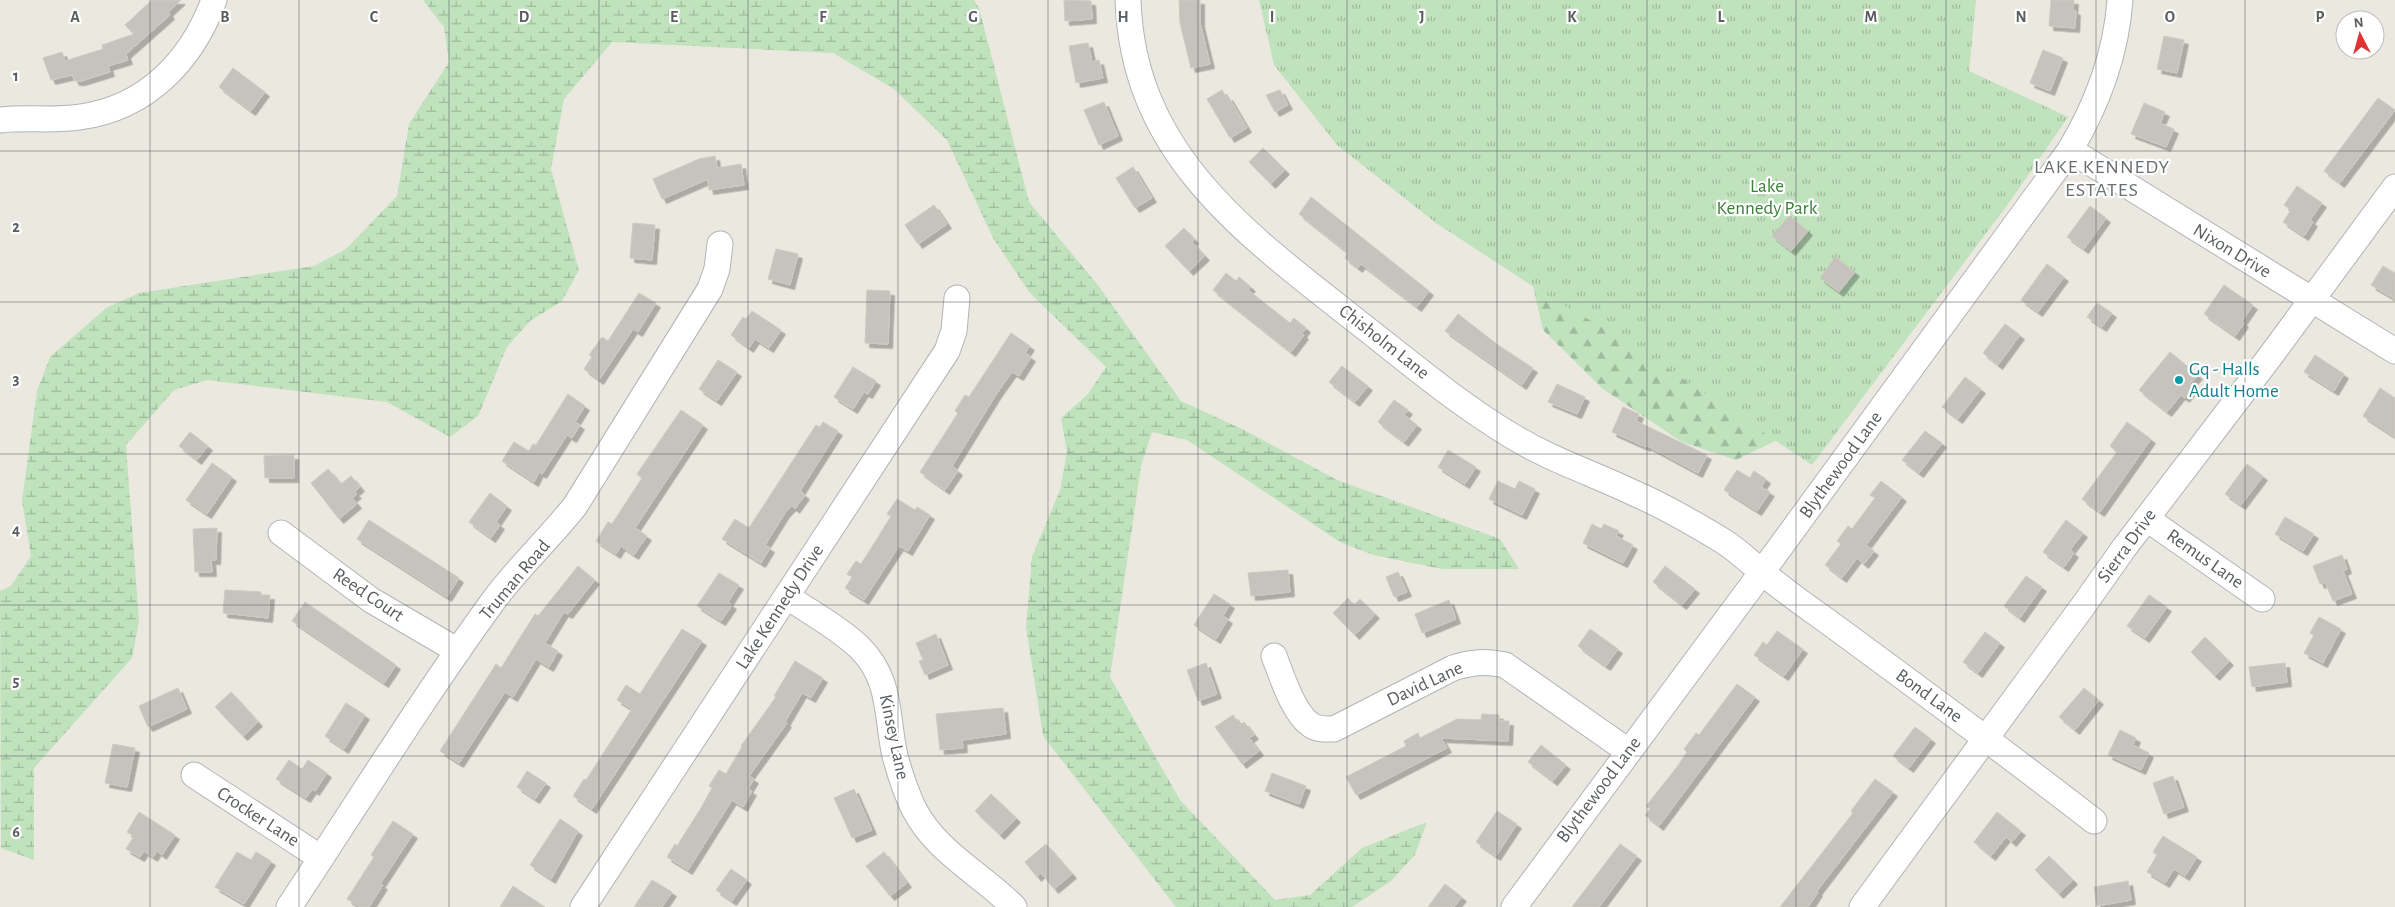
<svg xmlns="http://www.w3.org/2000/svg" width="2395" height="907" font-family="'Alegreya Sans',sans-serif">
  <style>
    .forest { fill: url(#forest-firs) }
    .wetland { fill: url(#wetland-marsh) }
    .park { fill: url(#park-tufts) }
    .building { fill: #c6c3be; stroke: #cfc9bf; filter: url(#shadow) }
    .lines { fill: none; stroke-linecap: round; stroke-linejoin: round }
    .minor-casing { stroke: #b1b4b7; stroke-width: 27 }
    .minor { stroke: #fff; stroke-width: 25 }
    .grid { fill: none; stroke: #595d60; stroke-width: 1; stroke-opacity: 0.55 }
    .culture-dot { fill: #0f9aa8; stroke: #fff; stroke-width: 2 }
    .labels { text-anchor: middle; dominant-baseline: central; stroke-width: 4.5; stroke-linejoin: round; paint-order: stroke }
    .park-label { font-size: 19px; fill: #3a8038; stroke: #fff }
    .street-label { font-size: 19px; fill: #595d60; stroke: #fff }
    .culture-label { font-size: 19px; fill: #0d838f; stroke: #fff; text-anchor: start }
    .neighbourhood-label { font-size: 20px; letter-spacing: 1px; fill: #6a6f72; stroke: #fff }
    .grid-label { font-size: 16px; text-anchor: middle; font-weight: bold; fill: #595d60; stroke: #fff; stroke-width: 4.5; stroke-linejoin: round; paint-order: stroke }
  </style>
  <defs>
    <pattern id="forest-firs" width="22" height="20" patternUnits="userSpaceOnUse" patternTransform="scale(1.25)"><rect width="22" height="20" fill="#c0e2bd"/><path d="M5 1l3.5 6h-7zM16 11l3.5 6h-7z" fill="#9fba9d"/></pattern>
    <pattern id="wetland-marsh" width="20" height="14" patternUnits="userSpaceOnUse" patternTransform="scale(1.25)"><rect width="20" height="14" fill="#c0e2bd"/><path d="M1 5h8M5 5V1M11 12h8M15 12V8" fill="none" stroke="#9fba9d"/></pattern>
    <pattern id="park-tufts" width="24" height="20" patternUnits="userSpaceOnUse" patternTransform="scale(1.25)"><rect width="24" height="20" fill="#c0e2bd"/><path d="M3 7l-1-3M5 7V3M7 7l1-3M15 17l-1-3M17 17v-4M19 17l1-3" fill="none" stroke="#9fba9d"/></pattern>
    <filter id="shadow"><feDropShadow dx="4.5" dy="4.5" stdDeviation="0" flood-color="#0004"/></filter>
  </defs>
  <rect width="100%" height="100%" fill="#ebe8e0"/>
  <polygon class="forest" points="1531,277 1777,440 1736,460 1682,442 1603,389 1543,330"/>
  <polygon class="wetland" points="423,0 974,0 979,8 1029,202 1097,284 1181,401 1244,430 1337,480 1500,539 1519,569 1442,569 1373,555 1340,542 1187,440 1152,432 1141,466 1110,677 1180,800 1275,900 1310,895 1362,848 1427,822 1415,855 1391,881 1352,907 1176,907 1043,736 1026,627 1032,557 1060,490 1067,452 1061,418 1087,395 1106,367 1029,292 993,238 947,140 894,89 833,53 612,42 564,99 551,169 579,270 562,301 530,321 507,347 478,416 450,437 387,402 207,380 174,390 126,445 139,621 132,658 34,768 34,860 1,848 0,591 11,586 31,556 22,501 37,391 50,357 106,308 139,293 314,266 346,249 397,196 409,124 449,62 444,27"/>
  <polygon class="park" points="1259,0 1976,0 1969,71 2068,117 2011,200 1812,465 1637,348 1537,289 1436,223 1337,145 1274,65"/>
  <g class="building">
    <polygon points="152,0 181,0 168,12 170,15 126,54 128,60 108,66 110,72 81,81 75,81 72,75 51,80 43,58 62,52 65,61 103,49 102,45 134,34 125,25"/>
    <polygon points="1064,0 1091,1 1092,19 1065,21"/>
    <polygon points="1179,0 1200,0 1200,23 1210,64 1191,68 1180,23"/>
    <polygon points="2051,0 2074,0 2073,10 2076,11 2075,28 2049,26"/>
    <polygon points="2164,36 2184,40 2177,73 2157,69"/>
    <polygon points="1088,43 1092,62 1099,60 1103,78 1076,83 1069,46"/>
    <polygon points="2043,50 2063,58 2050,91 2030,83"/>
    <polygon points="233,68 265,92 251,111 219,87"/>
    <polygon points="1222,90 1226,97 1228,96 1247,128 1230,138 1207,99"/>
    <polygon points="1280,90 1288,105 1275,112 1266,95"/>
    <polygon points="2378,98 2395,110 2340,183 2324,171"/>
    <polygon points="1104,102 1118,136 1099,145 1084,110"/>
    <polygon points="2144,103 2165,112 2160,123 2174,129 2166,147 2131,134"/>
    <polygon points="1263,148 1285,170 1271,184 1249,162"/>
    <polygon points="715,156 717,168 741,164 744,185 709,190 708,179 662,199 653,179 699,159"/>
    <polygon points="1133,167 1152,198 1135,208 1116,178"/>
    <polygon points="2297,186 2322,203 2310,220 2313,222 2304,236 2283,222 2291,210 2284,205"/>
    <polygon points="1311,197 1429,291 1417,307 1361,264 1358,268 1345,258 1347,252 1299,214"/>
    <polygon points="934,205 947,224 918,244 905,225"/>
    <polygon points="2090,206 2106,218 2084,249 2067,237"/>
    <polygon points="1789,216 1808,231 1791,251 1772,236"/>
    <polygon points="633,223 655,225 652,260 630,258"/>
    <polygon points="1184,228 1194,239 1192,242 1205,256 1189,271 1165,246"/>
    <polygon points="776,249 798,254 790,285 768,279"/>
    <polygon points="1835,257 1855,272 1839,292 1820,278"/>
    <polygon points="2047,264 2064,277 2038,312 2021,300"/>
    <polygon points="2383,266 2395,273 2395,299 2371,285"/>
    <polygon points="1226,273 1236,281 1239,277 1251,287 1248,290 1290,323 1294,318 1306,328 1302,333 1304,335 1291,352 1213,290"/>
    <polygon points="2224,285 2253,305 2242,321 2244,323 2235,336 2204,314"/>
    <polygon points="867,290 890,291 888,344 865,343"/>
    <polygon points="639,293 656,303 638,332 633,329 599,380 584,369 592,357 589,355 602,337 608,341"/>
    <polygon points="2097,303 2112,313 2102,327 2087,317"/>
    <polygon points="752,311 781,330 769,348 755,339 749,348 731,335 743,317 746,319"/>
    <polygon points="1458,314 1498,345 1533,368 1522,385 1445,331"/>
    <polygon points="2005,324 2020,335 1998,365 1983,353"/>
    <polygon points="1011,333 1030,346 1025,353 1031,357 1019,376 1012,372 997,393 952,466 958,471 945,490 920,472 958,413 955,411 965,395 969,397"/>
    <polygon points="2170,352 2198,375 2190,384 2194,387 2185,398 2181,395 2167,412 2139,390"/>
    <polygon points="2315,355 2344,374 2334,391 2304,372"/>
    <polygon points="718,360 737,372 717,401 699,389"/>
    <polygon points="1342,366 1368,386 1355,402 1329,382"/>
    <polygon points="853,367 876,381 868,394 864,392 853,409 834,397"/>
    <polygon points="1965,377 1981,389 1958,419 1942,407"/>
    <polygon points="1557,384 1585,397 1577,414 1548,402"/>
    <polygon points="2380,388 2395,398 2395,437 2363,416"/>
    <polygon points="568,394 585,406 575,422 580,425 572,438 567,435 542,474 539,472 534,482 502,461 514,442 529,451 533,444 536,445"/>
    <polygon points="1394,400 1408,410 1404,415 1417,425 1404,442 1378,422"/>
    <polygon points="1623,407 1639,414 1636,421 1707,455 1698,473 1646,445 1646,447 1612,432"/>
    <polygon points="681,410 703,425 635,528 647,536 634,555 621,546 616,554 596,541 608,522 612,524 642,478 637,474"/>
    <polygon points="823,422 838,431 800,491 805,495 795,509 792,506 785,513 765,545 770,548 761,563 722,539 735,519 749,528 816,425 820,427"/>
    <polygon points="2127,422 2151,439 2100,512 2082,499 2117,452 2110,446"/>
    <polygon points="1925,431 1942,443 1919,473 1902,460"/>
    <polygon points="190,432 208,446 197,460 179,446"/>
    <polygon points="1448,450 1476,467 1465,484 1438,467"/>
    <polygon points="294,455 294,478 265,478 264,456"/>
    <polygon points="212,463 232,477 207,514 186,500"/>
    <polygon points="2247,464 2263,476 2241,505 2225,494"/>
    <polygon points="328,469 341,484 351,476 360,487 354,492 357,494 352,498 357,504 339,519 311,483"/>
    <polygon points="1737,470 1750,478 1754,471 1766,479 1761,487 1770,492 1757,511 1724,490"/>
    <polygon points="1498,481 1515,489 1519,481 1535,489 1522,515 1489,499"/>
    <polygon points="1881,481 1902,497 1866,545 1874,551 1864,564 1857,558 1842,578 1825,565 1841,544 1837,541 1848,526 1852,529 1875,498 1870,495"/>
    <polygon points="490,493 507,506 496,522 500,525 491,538 469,522"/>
    <polygon points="897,499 915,510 917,507 930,515 908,551 899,546 864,600 845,588 852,577 847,574 856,561 861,564 880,534 891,516 887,514"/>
    <polygon points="2285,517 2314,534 2303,551 2275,534"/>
    <polygon points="369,520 459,578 447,597 357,539"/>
    <polygon points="2066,520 2083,533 2070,550 2074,553 2064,567 2043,552"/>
    <polygon points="1592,524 1601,529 1604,524 1619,531 1616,536 1633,545 1623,563 1583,543"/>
    <polygon points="217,528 216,560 211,560 212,572 195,572 193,529"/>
    <polygon points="2342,555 2347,569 2343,571 2352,594 2333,601 2325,582 2320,584 2313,566"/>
    <polygon points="578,566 595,580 568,614 564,612 545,643 558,651 549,667 536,659 513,697 505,692 459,763 440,751 496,664 501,668 535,614 538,616"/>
    <polygon points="1665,566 1695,589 1682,605 1653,582"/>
    <polygon points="1288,570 1290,592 1251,596 1248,573"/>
    <polygon points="1398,572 1407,592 1394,597 1386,577"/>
    <polygon points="719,573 739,585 728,602 732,605 721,621 697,606"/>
    <polygon points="2026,576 2042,587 2020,618 2004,606"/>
    <polygon points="225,590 261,592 261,595 270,595 268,618 223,613"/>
    <polygon points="1214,594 1230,604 1223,616 1228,619 1216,639 1194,625"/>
    <polygon points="2149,595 2167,607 2145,638 2127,626"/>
    <polygon points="1348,598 1354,605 1360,599 1375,614 1355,635 1333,613"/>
    <polygon points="1449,600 1456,619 1422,633 1415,614"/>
    <polygon points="305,602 396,665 384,683 292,621"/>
    <polygon points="2319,617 2341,629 2323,663 2304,653 2314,635 2310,633"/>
    <polygon points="682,629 702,641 592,809 573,796 584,779 586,780 632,709 617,700 626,685 640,694"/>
    <polygon points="1590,629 1618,649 1606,666 1578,646"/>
    <polygon points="1777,631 1803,649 1784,676 1754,655 1763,642 1767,645"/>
    <polygon points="1985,632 2000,643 1978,673 1963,662"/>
    <polygon points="936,634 948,665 925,675 919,661 923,660 916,643"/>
    <polygon points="2205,637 2229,661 2215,676 2191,652"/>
    <polygon points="795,661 823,678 811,698 802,693 785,722 787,723 749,776 754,779 748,789 752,791 743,807 732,800 688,870 667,857 675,844 677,846 701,808 712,788 709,786 719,770 726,774 742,747 741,746 776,697 774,696"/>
    <polygon points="1206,663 1217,694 1198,701 1187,670"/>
    <polygon points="2285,663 2287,682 2252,687 2249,667"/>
    <polygon points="1737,684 1755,697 1659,826 1645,815 1650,809 1646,806 1677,767 1687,752 1684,749 1696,733 1699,735"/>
    <polygon points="178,688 187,709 148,727 139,706"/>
    <polygon points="2084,688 2099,700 2075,730 2059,717"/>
    <polygon points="231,692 258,722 243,736 215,707"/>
    <polygon points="346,703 365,715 344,749 325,736"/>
    <polygon points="1003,708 1006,734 962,740 963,748 940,750 936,714"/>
    <polygon points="1482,714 1499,715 1499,721 1509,721 1508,741 1441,738 1447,748 1356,795 1346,777 1406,746 1404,741 1418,733 1420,738 1457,719 1481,720"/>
    <polygon points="1233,715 1240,725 1244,722 1254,735 1249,738 1259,751 1242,764 1215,727"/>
    <polygon points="1915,727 1931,739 1909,768 1893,756"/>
    <polygon points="2120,730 2136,738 2133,745 2149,753 2141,770 2108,755"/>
    <polygon points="113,744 135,748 127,787 105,783"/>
    <polygon points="1541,745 1566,765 1553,781 1528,762"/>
    <polygon points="289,760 302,769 308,760 327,773 315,791 312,789 306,798 276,779"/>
    <polygon points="527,771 546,783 535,799 517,787"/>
    <polygon points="1272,773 1306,786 1299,804 1265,791"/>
    <polygon points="2173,776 2184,807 2164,814 2153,783"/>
    <polygon points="1875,779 1893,792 1817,891 1818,892 1808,907 1780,907 1853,813 1851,811"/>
    <polygon points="854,789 872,830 852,838 834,798"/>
    <polygon points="991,794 1016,818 1000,835 975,811"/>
    <polygon points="1497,811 1517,824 1496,856 1476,842"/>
    <polygon points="139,812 175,835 162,855 157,851 153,857 144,851 140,857 126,849 134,836 127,832"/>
    <polygon points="1997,812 2021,831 2012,842 2006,837 1991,856 1974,842"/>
    <polygon points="560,819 578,831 551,879 530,865"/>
    <polygon points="393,821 413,834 380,884 383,885 369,907 360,907 347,899 374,857 371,855"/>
    <polygon points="2163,836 2197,857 2185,876 2174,869 2165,883 2147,872 2157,855 2153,852"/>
    <polygon points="1046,844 1072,874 1054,889 1041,873 1037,877 1025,862"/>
    <polygon points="1620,844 1637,856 1599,907 1572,907"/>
    <polygon points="237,852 251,860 256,852 271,861 244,904 215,887"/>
    <polygon points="884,852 907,883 890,896 866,866"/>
    <polygon points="2049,856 2073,880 2059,894 2035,870"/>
    <polygon points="731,869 747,880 732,901 716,890"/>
    <polygon points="652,880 672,892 662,907 634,907"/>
    <polygon points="2128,881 2131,900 2097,906 2094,887"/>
    <polygon points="1445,884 1462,897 1454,907 1428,907"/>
    <polygon points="513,886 522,892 545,907 500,907"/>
  </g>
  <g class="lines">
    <g class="minor-casing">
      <g id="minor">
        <path d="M 1128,0 C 1133,156 1248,235 1359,323 C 1409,362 1457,403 1512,436 C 1551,460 1595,474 1636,494 C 1666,507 1695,524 1723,541 C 1739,551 1754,566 1769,578 C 1788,593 1807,607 1827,621 C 1917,687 2006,753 2094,821"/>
        <path d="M 0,120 C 27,117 54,121 80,117 C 147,108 192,60 214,0"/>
        <polyline points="2070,150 2395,351"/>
        <polyline points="2147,519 2262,599"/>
        <polyline points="281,533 371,600 458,651"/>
        <path d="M 788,597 C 811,613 838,627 859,647 C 892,679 886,716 895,756 C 900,774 906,793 914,809 C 936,852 981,874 1014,907"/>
        <path d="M 1274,656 C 1282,676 1293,713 1311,725 C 1318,730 1326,729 1334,729 L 1453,668 C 1472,662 1486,661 1505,665 L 1628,751"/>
        <polyline points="194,775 321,858"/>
        <path d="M 289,907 C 356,806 420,702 491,604 C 516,569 548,540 575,506 L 710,289 L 717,269 L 720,244"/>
        <polyline points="583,907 947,351 954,331 957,298"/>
        <path d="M 1514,907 L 1762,572 L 2070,150 C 2098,103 2116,55 2120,0"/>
        <polyline points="1862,907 2083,606 2124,548 2269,358 2395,187"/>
      </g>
    </g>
    <use href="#minor" class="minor"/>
  </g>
  <path class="grid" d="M 150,0 L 150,907M 299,0 L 299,907M 449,0 L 449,907M 599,0 L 599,907M 748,0 L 748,907M 898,0 L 898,907M 1048,0 L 1048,907M 1198,0 L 1198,907M 1347,0 L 1347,907M 1497,0 L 1497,907M 1647,0 L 1647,907M 1796,0 L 1796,907M 1946,0 L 1946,907M 2096,0 L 2096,907M 2245,0 L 2245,907M 0,151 L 2395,151M 0,302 L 2395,302M 0,454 L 2395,454M 0,605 L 2395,605M 0,756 L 2395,756"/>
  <circle class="culture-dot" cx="2179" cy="380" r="5"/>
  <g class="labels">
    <g class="park-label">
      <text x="1767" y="186">Lake<tspan x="1767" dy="22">Kennedy Park</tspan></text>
    </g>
    <g class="street-label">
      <text transform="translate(2232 251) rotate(31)">Nixon Drive</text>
      <text transform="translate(1384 342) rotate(38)">Chisholm Lane</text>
      <text transform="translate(1841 465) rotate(-54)">Blythewood Lane</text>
      <text transform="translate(2127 546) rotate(-54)">Sierra Drive</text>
      <text transform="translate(2205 559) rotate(35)">Remus Lane</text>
      <text transform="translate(515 580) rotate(-50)">Truman Road</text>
      <text transform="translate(368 595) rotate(34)">Reed Court</text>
      <text transform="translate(780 607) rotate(-57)">Lake Kennedy Drive</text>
      <text transform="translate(1425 684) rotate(-25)">David Lane</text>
      <text transform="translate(1929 696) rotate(36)">Bond Lane</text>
      <text transform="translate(894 737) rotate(78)">Kinsey Lane</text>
      <text transform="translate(1599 790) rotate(-53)">Blythewood Lane</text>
      <text transform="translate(258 817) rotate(33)">Crocker Lane</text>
    </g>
    <g class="culture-label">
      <text x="2189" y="369">Gq - Halls<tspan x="2189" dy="22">Adult Home</tspan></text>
    </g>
    <g class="neighbourhood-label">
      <text x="2102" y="167">LAKE KENNEDY<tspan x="2102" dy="23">ESTATES</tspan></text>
    </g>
  </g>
  <g class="grid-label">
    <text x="75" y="22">A</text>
    <text x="225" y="22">B</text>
    <text x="374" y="22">C</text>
    <text x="524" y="22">D</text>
    <text x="674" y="22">E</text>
    <text x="823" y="22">F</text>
    <text x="973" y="22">G</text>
    <text x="1123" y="22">H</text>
    <text x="1272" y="22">I</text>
    <text x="1422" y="22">J</text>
    <text x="1572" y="22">K</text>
    <text x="1721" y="22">L</text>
    <text x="1871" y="22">M</text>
    <text x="2021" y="22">N</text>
    <text x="2170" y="22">O</text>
    <text x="2320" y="22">P</text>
    <text x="16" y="81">1</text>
    <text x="16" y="232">2</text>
    <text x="16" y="384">3</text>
    <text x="16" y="535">4</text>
    <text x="16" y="686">5</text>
    <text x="16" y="837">6</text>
  </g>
  <g transform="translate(2360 35) rotate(354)"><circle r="24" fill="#ffffff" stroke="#bdbebf"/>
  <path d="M0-4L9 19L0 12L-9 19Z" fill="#df3433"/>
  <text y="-8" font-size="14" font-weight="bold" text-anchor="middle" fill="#595d60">N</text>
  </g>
</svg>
